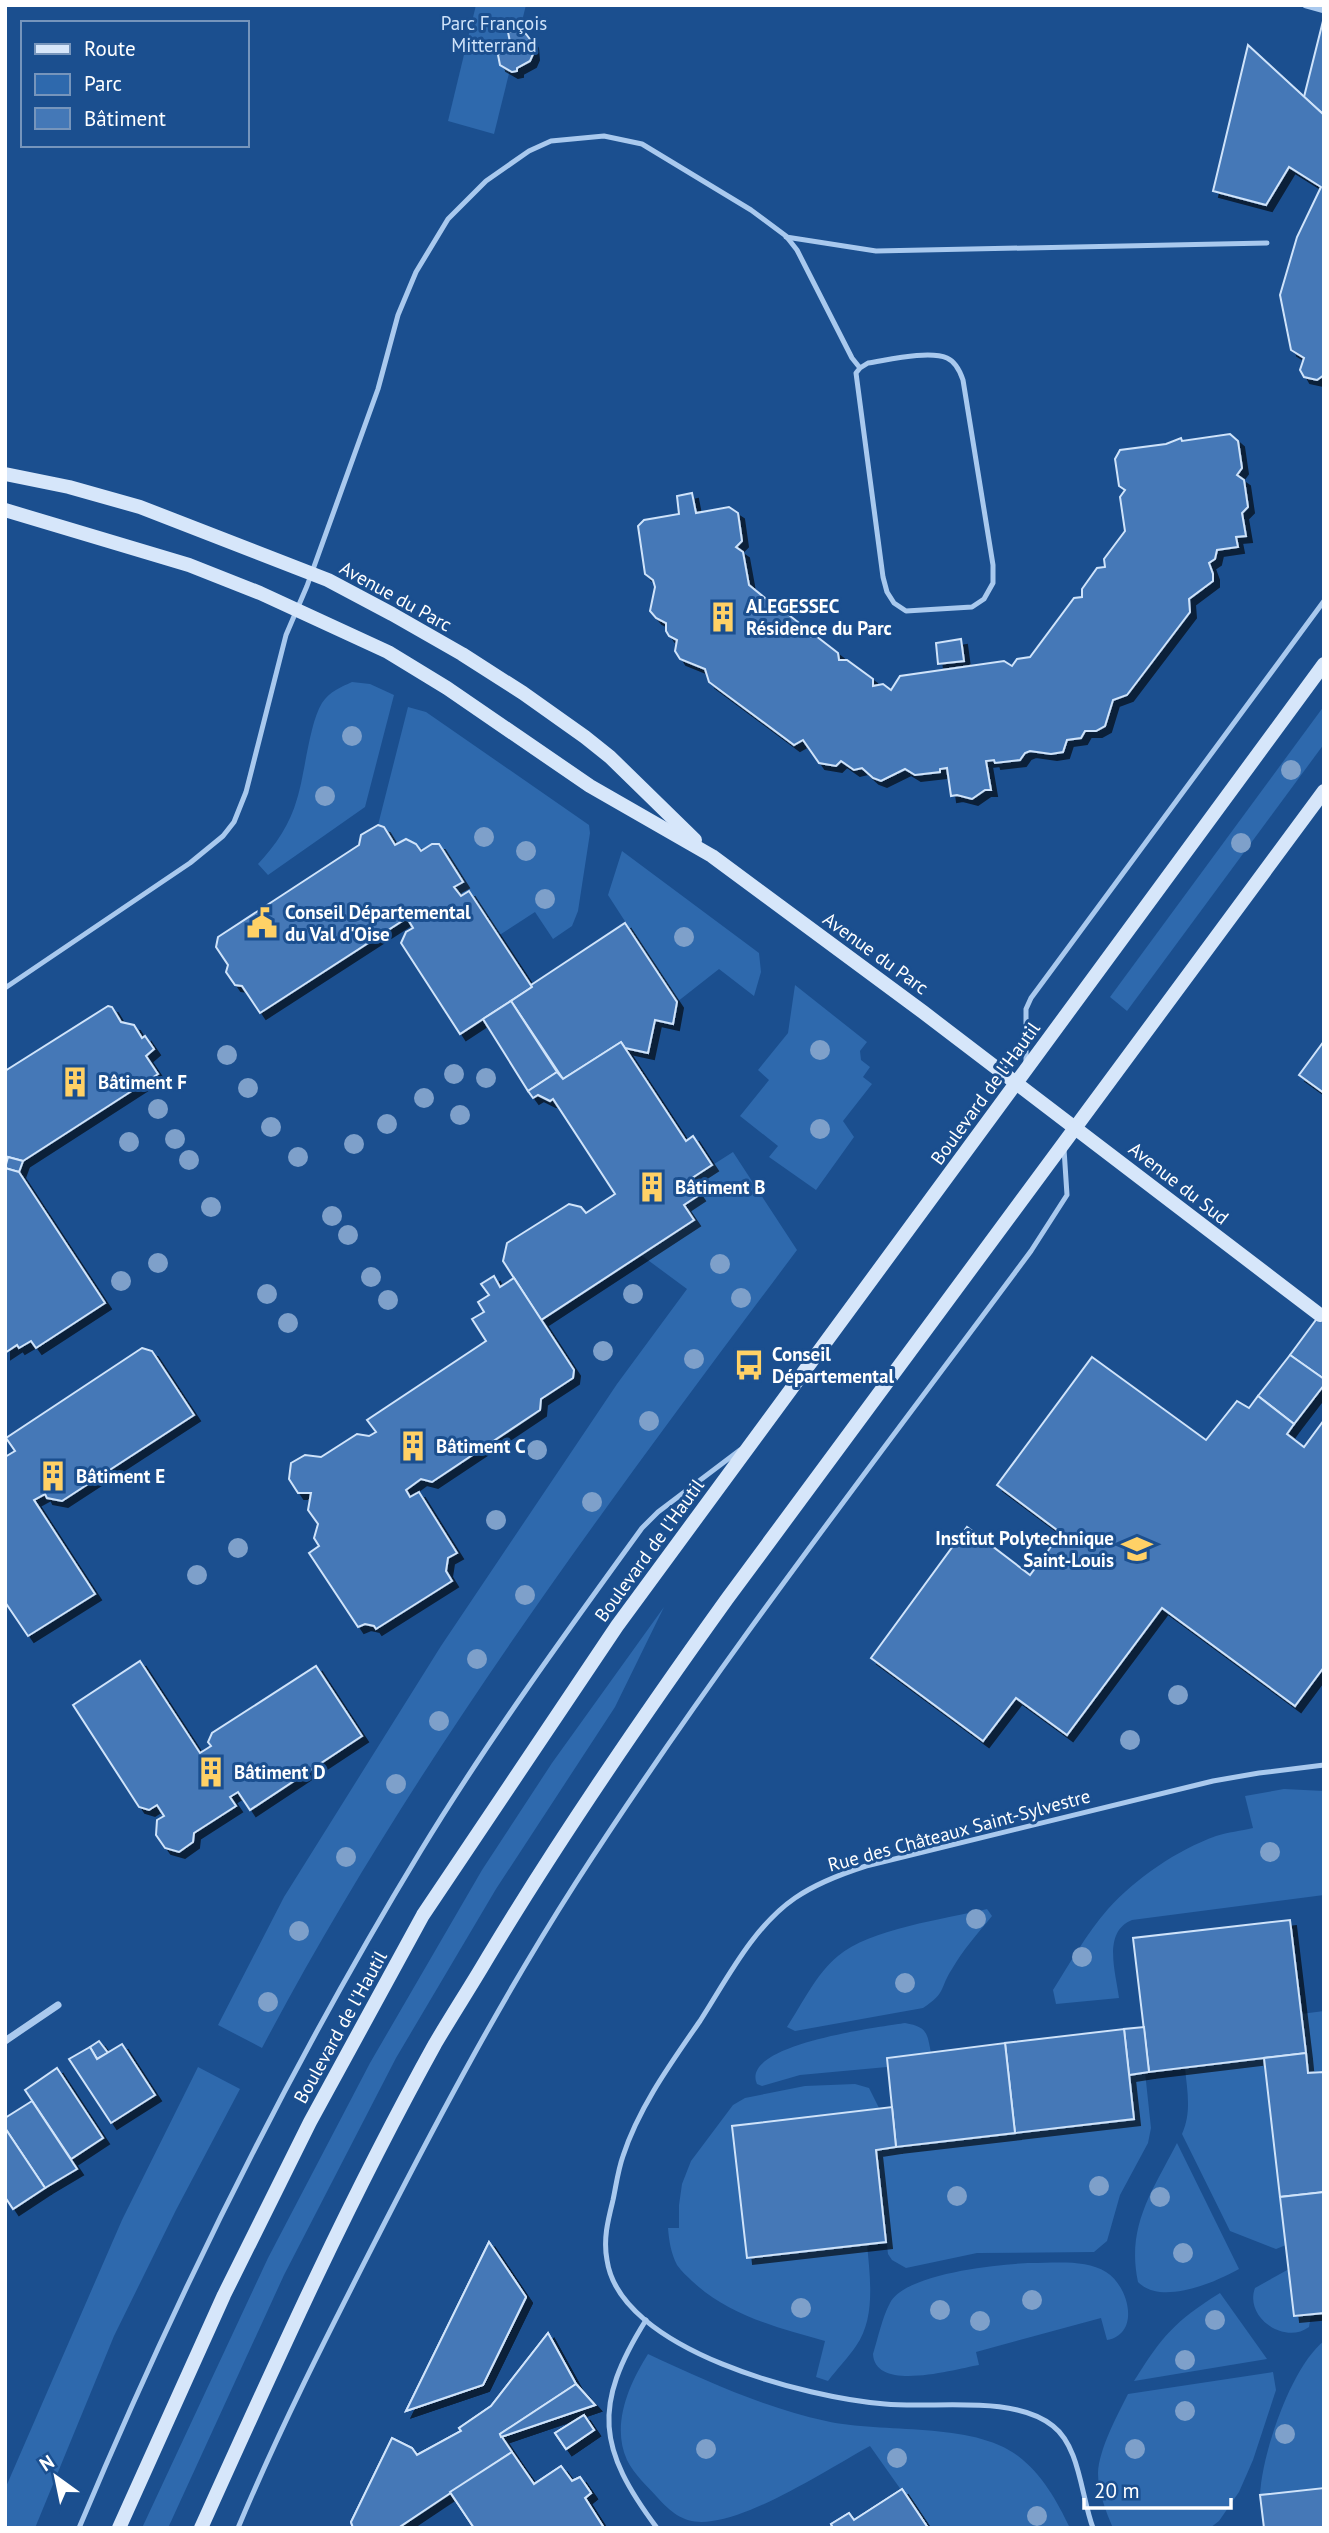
<svg xmlns="http://www.w3.org/2000/svg" width="1329" height="2533" font-family="'PT Sans',sans-serif">
  <style>
    .green { fill: #2e69ad }
    .building { fill: #4478b7; stroke: #cfe3fa; stroke-width: 2; filter: url(#shadow) }
    .lines { fill: none; stroke-linecap: round; stroke-linejoin: round }
    .lane { stroke: #a9c9ee; stroke-width: 5 }
    .street { stroke: #a9c9ee; stroke-width: 7 }
    .secondary { stroke: #d6e6fa; stroke-width: 14 }
    .tree { fill: #7ea0ca }
    .labels { text-anchor: middle; dominant-baseline: central; stroke-width: 6; stroke-linejoin: round; paint-order: stroke }
    .park-label { font-size: 19px; fill: #cfe3fa; stroke: #1b4f8f }
    .street-label { font-size: 19px; fill: #fff; stroke: #1b4f8f }
    .poi-label { font-size: 19px; font-weight: bold; fill: #fff; stroke: #1b4f8f; text-anchor: start }
  </style>
  <defs>
    <filter id="shadow"><feDropShadow dx="6" dy="6" stdDeviation="0" flood-color="#0009"/></filter>
  </defs>
  <rect width="100%" height="100%" fill="#1b4f8f"/>
  <g class="green">
    <polygon points="476,5 526,5 494,134 448,121"/>
    <path d="M 352,682 L 370,684 L 394,695 L 365,807 L 268,875 L 258,864 C 276,845 290,824 297,799 C 305,774 309,724 322,703 C 329,692 341,687 352,682 Z"/>
    <polygon points="1324,706 1324,744 1127,1011 1110,997"/>
    <polygon points="408,707 426,712 589,825 590,833 578,911 572,926 553,939 535,912 498,936 469,891 461,896 454,887 463,881 439,844 432,844 421,851 416,844 406,839 395,845 384,827 378,825"/>
    <polygon points="622,851 759,953 761,972 754,996 719,969 677,1002 608,895"/>
    <polygon points="795,985 867,1042 860,1051 861,1060 870,1067 863,1077 872,1084 843,1121 854,1137 816,1190 769,1157 778,1146 740,1116 769,1080 758,1070 788,1033"/>
    <path d="M 733,1152 L 797,1250 C 604,1508 413,1762 262,2048 L 218,2025 L 284,1897 L 441,1646 L 617,1384 L 687,1289 L 641,1255 L 693,1220 L 684,1205 L 699,1195 L 689,1180 Z"/>
    <polygon points="664,1607 615,1707 496,1889 396,2058 284,2275 168,2528 142,2528 268,2258 370,2063 482,1870 552,1763"/>
    <path d="M 1284,1789 L 1324,1791 L 1324,1895 L 1132,1920 C 1102,1932 1116,1973 1119,1998 L 1056,2004 L 1053,1990 C 1070,1963 1087,1933 1108,1909 C 1136,1878 1177,1850 1216,1836 C 1228,1832 1241,1831 1253,1828 L 1245,1796 Z"/>
    <path d="M 987,1909 L 992,1916 C 978,1933 963,1950 952,1969 C 939,1989 947,1992 923,2008 L 795,2031 L 787,2027 C 802,2004 816,1974 838,1956 C 869,1929 945,1919 987,1909 Z"/>
    <polygon points="1324,2011 1324,2072 1308,2073 1301,2014"/>
    <path d="M 905,2023 C 927,2027 927,2032 931,2053 L 887,2058 L 887,2067 L 800,2075 L 762,2086 L 757,2084 C 739,2044 881,2027 905,2023 Z"/>
    <path d="M 1264,2058 L 1286,2245 L 1276,2249 L 1230,2231 L 1182,2134 C 1192,2112 1187,2090 1185,2068 Z"/>
    <polygon points="198,2067 240,2089 176,2210 114,2336 35,2528 5,2528 5,2489 122,2220"/>
    <polygon points="1145,2072 1151,2128 1148,2143 1120,2195 1107,2241 1094,2252 977,2253 906,2268 892,2260 888,2254 876,2150 1134,2119 1129,2075"/>
    <path d="M 855,2084 L 869,2088 L 879,2108 L 732,2127 L 747,2258 L 867,2244 C 870,2277 876,2318 856,2346 C 848,2358 837,2369 828,2381 L 816,2377 L 825,2341 C 778,2328 728,2315 692,2281 C 687,2276 681,2271 677,2265 C 671,2253 669,2241 668,2228 L 679,2228 L 679,2205 L 682,2184 L 691,2161 L 733,2105 L 745,2098 L 805,2086 Z"/>
    <path d="M 1177,2143 L 1239,2269 C 1216,2282 1161,2306 1138,2282 C 1126,2226 1153,2190 1177,2143 Z"/>
    <path d="M 1031,2263 C 1054,2263 1086,2259 1106,2272 C 1129,2286 1141,2334 1107,2340 L 1101,2318 L 976,2352 L 979,2365 C 955,2369 875,2393 873,2354 C 878,2338 882,2318 890,2303 C 905,2273 1001,2264 1031,2263 Z"/>
    <path d="M 1289,2269 L 1294,2316 L 1311,2314 L 1309,2327 C 1285,2345 1244,2318 1255,2288 Z"/>
    <path d="M 1220,2293 L 1267,2359 L 1134,2381 C 1162,2336 1175,2321 1220,2293 Z"/>
    <path d="M 1324,2341 L 1324,2488 L 1260,2495 C 1262,2453 1291,2367 1324,2341 Z"/>
    <path d="M 648,2354 C 706,2381 763,2407 826,2421 C 883,2434 972,2421 1018,2456 C 1042,2474 1057,2501 1070,2528 L 928,2528 L 870,2446 C 828,2469 758,2515 712,2521 C 687,2525 673,2515 657,2497 C 647,2486 634,2474 627,2460 C 611,2425 629,2384 648,2354 Z"/>
    <path d="M 1273,2372 L 1276,2390 L 1253,2460 L 1239,2492 L 1219,2521 L 1210,2528 L 1113,2528 C 1106,2512 1098,2491 1098,2473 C 1099,2449 1117,2416 1128,2394 Z"/>
  </g>
  <g class="building">
    <polygon points="1324,17 1324,115 1304,97"/>
    <polygon points="518,30 526,34 532,42 533,54 530,61 517,68 517,71 512,72 500,65 498,55 502,47 510,42 508,32"/>
    <polygon points="1248,45 1324,115 1324,375 1317,380 1304,377 1300,370 1304,358 1291,350 1280,295 1297,237 1321,187 1289,167 1266,205 1213,191"/>
    <polygon points="1230,434 1238,441 1242,468 1237,475 1244,480 1248,507 1242,513 1246,536 1236,537 1238,547 1217,550 1215,559 1209,563 1213,574 1213,581 1189,599 1190,612 1127,695 1113,700 1105,726 1096,731 1085,731 1081,738 1067,740 1063,752 1051,754 1030,751 1025,753 1020,760 995,763 994,760 986,761 991,790 985,790 972,799 957,795 951,796 947,768 940,769 940,772 915,775 905,769 881,781 873,778 862,768 854,770 841,761 836,766 819,763 803,740 794,745 709,682 705,669 680,659 675,651 677,640 669,636 666,631 666,623 656,618 650,611 655,587 653,580 645,574 638,526 644,520 679,514 677,496 692,493 696,513 729,507 738,513 742,541 736,547 743,552 749,585 775,606 777,614 785,612 807,629 808,637 816,636 838,653 839,660 847,660 873,679 873,686 883,684 891,690 900,676 1004,661 1012,666 1017,659 1030,657 1074,598 1082,597 1082,589 1097,568 1105,567 1104,559 1125,531 1120,497 1125,490 1119,486 1115,459 1120,450 1166,444 1181,438 1182,441"/>
    <polygon points="961,639 964,661 938,664 936,643"/>
    <polygon points="378,825 384,827 395,845 406,839 416,844 421,851 432,844 439,844 463,882 454,887 461,896 469,891 532,987 460,1034 401,943 406,932 413,928 407,918 260,1013 242,986 235,985 226,972 228,965 216,947 218,937 359,845 361,835"/>
    <polygon points="625,923 677,1002 673,1024 655,1020 648,1053 625,1048 621,1042 563,1079 511,1001 532,987 531,985"/>
    <polygon points="511,1001 557,1072 528,1091 483,1019"/>
    <polygon points="108,1006 112,1007 121,1022 134,1025 142,1038 145,1036 154,1049 146,1056 158,1074 23,1161 8,1157 5,1168 5,1071"/>
    <polygon points="1324,1041 1324,1093 1299,1075"/>
    <polygon points="621,1042 686,1141 693,1136 712,1165 689,1180 699,1195 684,1205 694,1220 541,1320 503,1261 507,1243 569,1204 581,1207 586,1213 615,1194 553,1099 550,1101 538,1095 533,1098 528,1091 557,1072 563,1079"/>
    <polygon points="8,1157 23,1161 19,1172 5,1168"/>
    <polygon points="5,1168 19,1172 105,1303 36,1348 31,1341 19,1348 17,1345 5,1353"/>
    <polygon points="494,1276 500,1287 514,1278 574,1370 573,1378 541,1399 540,1410 432,1482 421,1479 406,1490 410,1497 419,1492 457,1553 448,1558 446,1571 452,1581 376,1629 374,1626 365,1624 358,1627 309,1553 319,1546 314,1538 318,1524 308,1510 311,1493 298,1493 289,1479 291,1463 305,1455 321,1457 357,1434 369,1436 376,1432 367,1420 486,1341 472,1319 484,1312 478,1302 489,1295 481,1284"/>
    <polygon points="1324,1309 1324,1379 1290,1355"/>
    <polygon points="142,1348 152,1351 194,1415 62,1501 47,1498 45,1494 34,1500 95,1594 28,1636 5,1602 5,1457 15,1451 6,1438"/>
    <polygon points="1290,1355 1324,1379 1324,1385 1294,1424 1258,1396"/>
    <polygon points="1092,1357 1206,1440 1237,1401 1249,1408 1258,1396 1294,1424 1287,1434 1304,1447 1324,1420 1324,1667 1295,1706 1162,1608 1067,1735 1016,1698 983,1741 871,1658 967,1527 1030,1575 1061,1533 997,1485"/>
    <polygon points="140,1661 200,1753 211,1746 208,1742 212,1733 316,1666 362,1736 250,1810 238,1792 230,1797 236,1806 194,1833 193,1842 179,1852 165,1848 156,1835 157,1820 164,1816 157,1805 149,1810 139,1807 73,1705"/>
    <polygon points="1290,1920 1306,2053 1149,2072 1133,1938"/>
    <polygon points="1144,2027 1149,2072 1129,2075 1124,2029"/>
    <polygon points="1124,2029 1134,2119 1015,2133 1005,2043"/>
    <polygon points="99,2041 108,2053 97,2059 90,2047"/>
    <polygon points="1005,2043 1015,2133 896,2147 887,2058"/>
    <polygon points="122,2044 155,2095 111,2123 69,2059 90,2047 97,2059"/>
    <polygon points="1306,2053 1308,2073 1324,2072 1324,2192 1280,2197 1264,2058"/>
    <polygon points="57,2068 103,2138 71,2159 25,2090"/>
    <polygon points="32,2101 77,2169 45,2188 5,2128 5,2118"/>
    <polygon points="892,2107 896,2147 876,2150 886,2242 747,2258 732,2126"/>
    <polygon points="5,2128 45,2188 13,2209 5,2197"/>
    <polygon points="1324,2192 1324,2313 1294,2316 1280,2197"/>
    <polygon points="489,2242 526,2297 483,2385 406,2411"/>
    <polygon points="489,2242 526,2297 483,2385 406,2411"/>
    <polygon points="548,2333 576,2384 595,2405 501,2437 534,2484 561,2466 572,2481 580,2477 591,2493 585,2498 604,2528 474,2528 450,2492 398,2528 353,2528 351,2522 392,2438 412,2448 417,2455 461,2431 459,2428 491,2406"/>
    <polygon points="548,2333 576,2384 500,2434 512,2452 398,2528 353,2528 351,2522 392,2438 412,2448 417,2455 461,2431 459,2428 491,2406"/>
    <polygon points="576,2384 595,2405 501,2437 500,2434"/>
    <polygon points="584,2415 594,2430 566,2449 555,2433"/>
    <polygon points="584,2415 594,2430 566,2449 555,2433"/>
    <polygon points="512,2452 534,2484 561,2466 572,2481 580,2477 591,2493 585,2498 604,2528 474,2528 450,2492"/>
    <polygon points="1324,2488 1324,2528 1264,2528 1260,2495"/>
    <polygon points="902,2489 928,2528 833,2528 831,2524 849,2513 854,2520"/>
    <polygon points="902,2489 928,2528 833,2528 831,2524 849,2513 854,2520"/>
  </g>
  <g class="lines">
    <g class="lane">
      <polyline points="786,237 876,251 1267,243"/>
      <path d="M 5,988 L 190,863 L 223,836 L 234,822 L 246,792 L 286,635 L 307,586 L 378,389 L 398,315 L 416,272 L 448,219 L 486,181 L 529,151 L 551,141 L 604,136 L 642,144 L 751,210 L 786,236 L 797,250 L 852,358 L 860,368 L 856,373 L 883,577 L 887,592 L 894,603 L 906,611 L 972,607 L 984,599 L 993,583 L 993,565 L 963,380 C 960,371 956,362 947,358 C 929,350 888,360 868,363 L 860,368"/>
      <polyline points="1026,1064 1026,1009 1031,998 1324,601"/>
      <path d="M 646,2320 C 592,2406 598,2449 657,2528"/>
      <path d="M 79,2528 C 177,2295 289,2068 420,1852 C 488,1740 565,1634 642,1528 L 658,1512 L 740,1450"/>
      <path d="M 238,2528 C 281,2425 332,2326 382,2228 C 442,2111 504,1995 575,1884 C 715,1666 876,1460 1031,1251 L 1067,1195 L 1064,1149"/>
      <path d="M 1093,2528 C 1081,2496 1080,2447 1053,2426 C 1013,2394 934,2409 885,2404 C 808,2398 620,2351 607,2260 C 603,2239 608,2220 613,2200 C 616,2186 618,2170 623,2156 C 639,2107 671,2063 700,2021 C 727,1979 753,1927 795,1898 C 817,1883 841,1874 866,1866 L 1213,1781 L 1259,1773 L 1324,1765"/>
    </g>
    <g class="street">
      <polyline points="1306,5 1324,10"/>
      <polyline points="5,2041 58,2005"/>
    </g>
    <g class="secondary">
      <polyline points="5,474 69,487 140,507 328,580 392,614 462,654 523,693 585,737 610,757 695,840"/>
      <polyline points="5,510 189,565 260,593 388,652 447,688 590,786 712,856 923,1012 1320,1315"/>
      <polyline points="119,2528 224,2295 310,2122 423,1915 617,1626 1324,664"/>
      <path d="M 201,2528 C 275,2364 348,2201 435,2044 C 452,2015 471,1986 488,1957 C 562,1834 643,1716 727,1599 L 1324,791"/>
    </g>
  </g>
  <g class="tree">
    <circle cx="352" cy="736" r="10"/>
    <circle cx="1291" cy="770" r="10"/>
    <circle cx="325" cy="796" r="10"/>
    <circle cx="484" cy="837" r="10"/>
    <circle cx="1241" cy="843" r="10"/>
    <circle cx="526" cy="851" r="10"/>
    <circle cx="545" cy="899" r="10"/>
    <circle cx="684" cy="937" r="10"/>
    <circle cx="820" cy="1050" r="10"/>
    <circle cx="227" cy="1055" r="10"/>
    <circle cx="454" cy="1074" r="10"/>
    <circle cx="486" cy="1078" r="10"/>
    <circle cx="248" cy="1088" r="10"/>
    <circle cx="424" cy="1098" r="10"/>
    <circle cx="158" cy="1109" r="10"/>
    <circle cx="460" cy="1115" r="10"/>
    <circle cx="387" cy="1124" r="10"/>
    <circle cx="271" cy="1127" r="10"/>
    <circle cx="820" cy="1129" r="10"/>
    <circle cx="175" cy="1139" r="10"/>
    <circle cx="129" cy="1142" r="10"/>
    <circle cx="354" cy="1144" r="10"/>
    <circle cx="298" cy="1157" r="10"/>
    <circle cx="189" cy="1160" r="10"/>
    <circle cx="211" cy="1207" r="10"/>
    <circle cx="332" cy="1216" r="10"/>
    <circle cx="348" cy="1235" r="10"/>
    <circle cx="158" cy="1263" r="10"/>
    <circle cx="720" cy="1264" r="10"/>
    <circle cx="371" cy="1277" r="10"/>
    <circle cx="121" cy="1281" r="10"/>
    <circle cx="267" cy="1294" r="10"/>
    <circle cx="633" cy="1294" r="10"/>
    <circle cx="741" cy="1298" r="10"/>
    <circle cx="388" cy="1300" r="10"/>
    <circle cx="288" cy="1323" r="10"/>
    <circle cx="603" cy="1351" r="10"/>
    <circle cx="694" cy="1359" r="10"/>
    <circle cx="649" cy="1421" r="10"/>
    <circle cx="537" cy="1450" r="10"/>
    <circle cx="592" cy="1502" r="10"/>
    <circle cx="496" cy="1520" r="10"/>
    <circle cx="238" cy="1548" r="10"/>
    <circle cx="197" cy="1575" r="10"/>
    <circle cx="525" cy="1595" r="10"/>
    <circle cx="477" cy="1659" r="10"/>
    <circle cx="1178" cy="1695" r="10"/>
    <circle cx="439" cy="1721" r="10"/>
    <circle cx="1130" cy="1740" r="10"/>
    <circle cx="396" cy="1784" r="10"/>
    <circle cx="1270" cy="1852" r="10"/>
    <circle cx="346" cy="1857" r="10"/>
    <circle cx="976" cy="1919" r="10"/>
    <circle cx="299" cy="1931" r="10"/>
    <circle cx="1082" cy="1957" r="10"/>
    <circle cx="905" cy="1983" r="10"/>
    <circle cx="268" cy="2002" r="10"/>
    <circle cx="1099" cy="2186" r="10"/>
    <circle cx="957" cy="2196" r="10"/>
    <circle cx="1160" cy="2197" r="10"/>
    <circle cx="1183" cy="2253" r="10"/>
    <circle cx="1032" cy="2300" r="10"/>
    <circle cx="801" cy="2308" r="10"/>
    <circle cx="940" cy="2310" r="10"/>
    <circle cx="1215" cy="2320" r="10"/>
    <circle cx="980" cy="2321" r="10"/>
    <circle cx="1185" cy="2360" r="10"/>
    <circle cx="1185" cy="2411" r="10"/>
    <circle cx="1285" cy="2434" r="10"/>
    <circle cx="706" cy="2449" r="10"/>
    <circle cx="1135" cy="2449" r="10"/>
    <circle cx="897" cy="2458" r="10"/>
    <circle cx="1037" cy="2516" r="10"/>
  </g>
  <defs>
    <g id="building-bare" transform="scale(2.415)"><path d="M-4-6H4V6H1V3H-1V6H-4ZM-2.5-4.3h1.7v1.8h-1.7ZM.8-4.3h1.7v1.8H.8ZM-2.5-1h1.7V.8h-1.7ZM.8-1h1.7V.8H.8Z" fill="#ffd166" stroke="#1b4f8f" stroke-width="2.5" paint-order="stroke"/></g>
    <g id="civic-bare" transform="scale(2.415)"><path d="M-.6-6.5H3V-4.5H.6V-3L4-1V1h2V6H-6V1h2V-1L-.6-3ZM-1.2 2.5V6h2.4V2.5Z" fill="#ffd166" stroke="#1b4f8f" stroke-width="2.5" paint-order="stroke"/></g>
    <g id="bus-bare" transform="scale(2.415)"><path d="M-5-6H5V4H4V6H2V4H-2V6H-4V4H-5ZM-3.5-4V0h7V-4ZM-3.5 1.2v1.5H-2V1.2ZM2 1.2v1.5H3.5V1.2Z" fill="#ffd166" stroke="#1b4f8f" stroke-width="2.5" paint-order="stroke"/></g>
    <g id="university-bare" transform="scale(2.415)"><path d="M0-5L7-2L0 1L-7-2ZM-4 1L0 2.5L4 1V4Q0 6-4 4Z" fill="#ffd166" stroke="#1b4f8f" stroke-width="2.5" paint-order="stroke"/></g>
  </defs>
  <g fill-rule="evenodd">
    <use href="#building-bare" x="723" y="617"/>
    <use href="#civic-bare" x="262" y="923"/>
    <use href="#building-bare" x="75" y="1082"/>
    <use href="#building-bare" x="652" y="1187"/>
    <use href="#bus-bare" x="749" y="1365"/>
    <use href="#building-bare" x="413" y="1446"/>
    <use href="#building-bare" x="53" y="1476"/>
    <use href="#university-bare" x="1137" y="1549"/>
    <use href="#building-bare" x="211" y="1772"/>
  </g>
  <g class="labels">
    <g class="park-label">
      <text x="494" y="23">Parc François<tspan x="494" dy="22">Mitterrand</tspan></text>
    </g>
    <g class="street-label">
      <text transform="translate(396 596) rotate(29)">Avenue du Parc</text>
      <text transform="translate(876 953) rotate(36)">Avenue du Parc</text>
      <text transform="translate(985 1093) rotate(-54)">Boulevard de l'Hautil</text>
      <text transform="translate(1179 1183) rotate(38)">Avenue du Sud</text>
      <text transform="translate(649 1550) rotate(-54)">Boulevard de l'Hautil</text>
      <text transform="translate(959 1830) rotate(-15)">Rue des Châteaux Saint-Sylvestre</text>
      <text transform="translate(340 2027) rotate(-61)">Boulevard de l'Hautil</text>
    </g>
    <g class="poi-label">
      <text x="746" y="606">ALEGESSEC<tspan x="746" dy="22">Résidence du Parc</tspan></text>
      <text x="285" y="912">Conseil Départemental<tspan x="285" dy="22">du Val d'Oise</tspan></text>
      <text x="98" y="1082">Bâtiment F</text>
      <text x="675" y="1187">Bâtiment B</text>
      <text x="772" y="1354">Conseil<tspan x="772" dy="22">Départemental</tspan></text>
      <text x="436" y="1446">Bâtiment C</text>
      <text x="76" y="1476">Bâtiment E</text>
      <text x="1114" y="1538" text-anchor="end">Institut Polytechnique<tspan x="1114" dy="22">Saint-Louis</tspan></text>
      <text x="234" y="1772">Bâtiment D</text>
    </g>
  </g>
  <rect width="1329" height="2533" fill="none" stroke="#ffffff" stroke-width="14"/>
  <rect x="21" y="21" width="228" height="126" fill="#1b4f8f" stroke="#7695bc" stroke-width="2"/>
  <rect x="35" y="44" width="35" height="10" fill="#d6e6fa" stroke="#7695bc" stroke-width="2"/>
  <text x="84" y="56" font-size="21" fill="#ffffff">Route</text>
  <rect x="35" y="74" width="35" height="21" fill="#2e69ad" stroke="#7695bc" stroke-width="2"/>
  <text x="84" y="91" font-size="21" fill="#ffffff">Parc</text>
  <rect x="35" y="108" width="35" height="21" fill="#4478b7" stroke="#7695bc" stroke-width="2"/>
  <text x="84" y="126" font-size="21" fill="#ffffff">Bâtiment</text>
  <g transform="translate(56 2477) rotate(327)" stroke="#1b4f8f" stroke-width="5" paint-order="stroke">
  <path d="M0-5L12 26L0 18L-12 26Z" fill="#ffffff"/>
  <text y="-10" font-size="19" font-weight="bold" text-anchor="middle" fill="#ffffff">N</text>
  </g>
  <path d="M1084 2498v10h147v-10" fill="none" stroke="#ffffff" stroke-width="3.5"/>
  <text x="1094" y="2498" font-size="21" fill="#ffffff" stroke="#1b4f8f" stroke-width="5" paint-order="stroke">20 m</text>
</svg>
